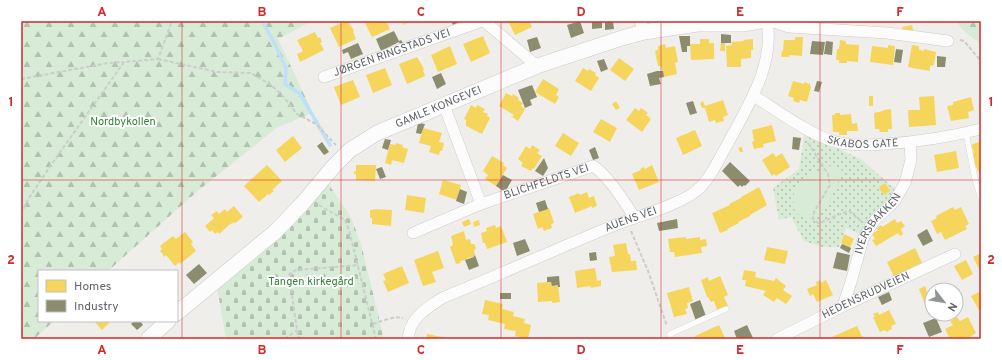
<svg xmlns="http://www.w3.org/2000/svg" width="1002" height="360" font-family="Overpass,sans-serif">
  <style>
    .grass { fill: url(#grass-dots) }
    .forest { fill: url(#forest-firs) }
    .cemetery { fill: url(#cemetery-stones) }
    .garden { fill: #d8ebd6 }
    .homes { fill: #f6d55c }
    .industry { fill: #8c8c6e }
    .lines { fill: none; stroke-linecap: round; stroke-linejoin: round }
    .stream { stroke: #bfe0f9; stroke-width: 3.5 }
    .service-casing { stroke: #cbcccc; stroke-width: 6 }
    .minor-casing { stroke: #cbcccc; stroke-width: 12 }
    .secondary-casing { stroke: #cacacb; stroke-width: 16 }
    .path { stroke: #cacfcc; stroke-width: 2; stroke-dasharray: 4 2; stroke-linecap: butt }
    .service { stroke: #fdfcfc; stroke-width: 5.5 }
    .minor { stroke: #fdfcfc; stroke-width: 11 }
    .secondary { stroke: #fdfcfc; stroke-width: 15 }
    .grid { fill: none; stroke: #d62828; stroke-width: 1; stroke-opacity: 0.55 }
    .labels { text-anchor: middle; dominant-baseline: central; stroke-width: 4; stroke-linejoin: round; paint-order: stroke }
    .street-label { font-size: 11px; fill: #5f6368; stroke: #fff }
    .park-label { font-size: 11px; fill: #348238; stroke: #fff }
    .neatline { fill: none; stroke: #d62828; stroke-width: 1.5 }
    .grid-label { font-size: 13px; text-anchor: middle; font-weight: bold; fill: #d62828 }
  </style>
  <defs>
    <pattern id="grass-dots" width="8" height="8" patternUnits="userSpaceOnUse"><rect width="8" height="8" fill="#d8ebd6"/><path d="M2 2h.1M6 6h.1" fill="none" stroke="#b2c2b1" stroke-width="1.8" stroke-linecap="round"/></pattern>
    <pattern id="forest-firs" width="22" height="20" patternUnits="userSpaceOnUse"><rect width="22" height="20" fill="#d8ebd6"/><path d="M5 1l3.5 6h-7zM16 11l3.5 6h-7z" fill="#b2c2b1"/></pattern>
    <pattern id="cemetery-stones" width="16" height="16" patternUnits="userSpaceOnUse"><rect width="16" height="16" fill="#d8ebd6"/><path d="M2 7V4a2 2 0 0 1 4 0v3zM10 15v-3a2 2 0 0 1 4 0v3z" fill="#b2c2b1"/></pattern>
  </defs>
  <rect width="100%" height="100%" fill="#efeeea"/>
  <polygon class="grass" points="805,133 862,160 896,190 860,234 846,228 839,247 822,247 804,241 791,217 779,220 773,188 799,169"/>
  <g class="forest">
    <polygon points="21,21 312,21 278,39 313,113 278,127 199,190 108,271 39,271 39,321 54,321 34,339 21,339"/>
    <polygon points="956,21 981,21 981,45 962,29"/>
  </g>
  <polygon class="cemetery" points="327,182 351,217 361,244 384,339 226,339 217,287"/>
  <path class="garden" d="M 830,166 L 842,170 C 837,190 827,209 808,220 L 795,213 C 794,207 793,200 794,194 C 796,177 816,172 830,166 Z"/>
  <g class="homes">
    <polygon points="346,21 348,21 351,27 352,27 354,31 353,32 356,39 339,47 330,28"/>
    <polygon points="364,21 386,21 390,29 372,37"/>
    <polygon points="402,21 411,21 403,25"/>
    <polygon points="508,21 529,21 532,27 515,35"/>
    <polygon points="912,25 913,30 903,32 902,27"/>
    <polygon points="315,32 318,38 320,37 322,42 320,43 324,50 300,62 297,54 303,51 297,40"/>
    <polygon points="483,36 490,53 471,62 463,44"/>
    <polygon points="795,37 803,37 802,56 789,55 789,57 781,57 782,51 783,51 784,40 795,40"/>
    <polygon points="700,39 709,39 709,43 714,43 714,59 691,60 690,44 700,44"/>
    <polygon points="753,39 753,50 751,50 751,58 741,59 741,67 727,67 726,46 732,45 731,42 744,41 743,40"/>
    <polygon points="840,40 846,41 846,44 859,45 858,62 847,61 847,63 839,63 839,60 836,60 837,49 839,49"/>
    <polygon points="721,43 725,43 725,51 720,51"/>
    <polygon points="665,44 666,48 675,46 678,62 675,63 677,74 664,77 661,66 658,66 655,51 658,50 658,46"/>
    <polygon points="888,45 895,46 893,65 870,62 872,46 888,48"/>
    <polygon points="912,45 919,46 919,50 924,51 924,49 936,52 934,65 930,66 930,71 908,67"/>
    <polygon points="450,46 457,64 438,72 431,55"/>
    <polygon points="417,57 424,69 423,70 425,76 407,84 399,64"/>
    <polygon points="619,58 634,69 625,81 610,70"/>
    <polygon points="385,68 392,85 373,93 366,75"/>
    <polygon points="583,68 588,71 589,69 596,73 595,75 599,78 591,91 575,81"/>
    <polygon points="543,79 559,89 556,95 559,97 555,104 535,92"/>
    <polygon points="353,80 360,97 341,105 334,87"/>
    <polygon points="793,81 804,84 804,82 810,84 810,86 811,87 807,102 800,100 799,103 793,101 794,98 788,96"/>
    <polygon points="506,93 512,96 513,94 519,98 518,100 523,103 521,106 525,109 518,121 512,117 514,115 499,106"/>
    <rect x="869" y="96" width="4" height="10"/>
    <polygon points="934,96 936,125 909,127 908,110 920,110 919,97"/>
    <polygon points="971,97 974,110 968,112 969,118 951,121 947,106 953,105 953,102"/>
    <polygon points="723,100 728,115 723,117 724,121 716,123 715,120 709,122 705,108 702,108 700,103 703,101 705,106"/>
    <polygon points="616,101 620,108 616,110 612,104"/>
    <polygon points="471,105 476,108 477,105 485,109 483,112 488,114 487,116 490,118 482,134 466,126 466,120 464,119"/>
    <polygon points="635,108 639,111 641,108 648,113 646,115 651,119 642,132 626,120"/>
    <polygon points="891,109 892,129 888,129 888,132 880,132 879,129 875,129 874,113 883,111 883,110"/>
    <polygon points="835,113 840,113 840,115 851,114 852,124 857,123 858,131 847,131 847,135 839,135 839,132 833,132 832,115 835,115"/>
    <polygon points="601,119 617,128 610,142 593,132"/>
    <polygon points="772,125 776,141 763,144 764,147 754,149 752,142 754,141 752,130"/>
    <polygon points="423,128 442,133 439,142 444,143 442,151 440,151 439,155 429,152 431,146 419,143"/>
    <polygon points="695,130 702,146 683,155 676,138"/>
    <polygon points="563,133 579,143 571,156 555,146"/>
    <polygon points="293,136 302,148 285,162 276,150"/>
    <polygon points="981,141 981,177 970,154 974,152 971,145"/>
    <polygon points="396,143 403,145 402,147 408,149 404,163 392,160 391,165 385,163 390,144 395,145"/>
    <polygon points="532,145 540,150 537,153 542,156 534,169 533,168 531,171 521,166 523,163 518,159 526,146 530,149"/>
    <polygon points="742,147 743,152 740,152 738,148"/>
    <polygon points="956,151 959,168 937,172 934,155"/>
    <polygon points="773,153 776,157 782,153 790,167 776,176 774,174 772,176 762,160"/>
    <polygon points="492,156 504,163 503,165 507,168 496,186 485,179 488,175 483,171"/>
    <polygon points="267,165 282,181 272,190 274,191 269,195 268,194 259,202 244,186"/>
    <polygon points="356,165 376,165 375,181 356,180 356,174 354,174 354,171 356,171"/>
    <polygon points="652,165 659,182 639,190 632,174 641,170 640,169 644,167 645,169"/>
    <polygon points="443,180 461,185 457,200 439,194"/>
    <polygon points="885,183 890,191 884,195 879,188"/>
    <polygon points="759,187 767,205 750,215 750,216 738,222 739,223 727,229 728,230 720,233 712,213 730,205 729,204 741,198 741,197"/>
    <polygon points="587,192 589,198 594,196 597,206 592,208 592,206 575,213 569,197 579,193 580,195"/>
    <polygon points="407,195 426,198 424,213 405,210"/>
    <polygon points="234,206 243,217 235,223 234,222 229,225 219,234 218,232 215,234 212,230 210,232 205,226 214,218 211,215 217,211 219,214 225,209 227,212"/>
    <polygon points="953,207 955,210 961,207 969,224 965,226 967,229 945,240 941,232 937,234 931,221 937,218 936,216"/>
    <polygon points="549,208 554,223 551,224 552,228 544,231 542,227 538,229 533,214"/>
    <polygon points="373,209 392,210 391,226 372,224 372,218 370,218 370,210 373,210"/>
    <polygon points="469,219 471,224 464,227 462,222"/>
    <polygon points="895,219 897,223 901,221 905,226 901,229 903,234 900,236 898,233 876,246 872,240 875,239 872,234 878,230 877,228 881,225 882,227"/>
    <polygon points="479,220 480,225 474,227 473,222"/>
    <polygon points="495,225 496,228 501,226 507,242 487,249 485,243 483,243 481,233 487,231 486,228"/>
    <polygon points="464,231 466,240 470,239 471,244 474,244 476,248 474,251 475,255 474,256 474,257 467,258 468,259 462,261 460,261 461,263 456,264 450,247 453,245 451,236"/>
    <polygon points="185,232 193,242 191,244 196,251 180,264 179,262 175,266 166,255 164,257 163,255 163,254 160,251 162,249 160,246 173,236 176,239"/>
    <polygon points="844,234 854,239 850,248 841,243"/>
    <polygon points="686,237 686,239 700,237 700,240 706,239 707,246 701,247 702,253 675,257 674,252 670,252 668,239"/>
    <polygon points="626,243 628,254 630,254 631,261 636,261 637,270 612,272 609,257 615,256 613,245"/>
    <polygon points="767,247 788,251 785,264 764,260"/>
    <polygon points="915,248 923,265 895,279 887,262"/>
    <polygon points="438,251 444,268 432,272 436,282 423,286 414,260"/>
    <polygon points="981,253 981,270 980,271 973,257"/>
    <polygon points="966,260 973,274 962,280 954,266"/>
    <polygon points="402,266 409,283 388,292 383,281 386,280 383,274"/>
    <polygon points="595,268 597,281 601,280 601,286 591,288 590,286 577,288 575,271"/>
    <polygon points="744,270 756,272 755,277 774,281 776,278 786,286 783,290 792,296 786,304 777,298 774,302 763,295 766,291 745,286 746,280 742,280"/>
    <polygon points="720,276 728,295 724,297 728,306 717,310 714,301 711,302 708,297 707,297 701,280 708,277 709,281"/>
    <polygon points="820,280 821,283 826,280 833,295 817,302 813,294 810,296 807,289 817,285 816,282"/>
    <polygon points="547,282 551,282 552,286 558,285 560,302 552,303 552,301 538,302 537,283"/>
    <polygon points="925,286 927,292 937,287 938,290 932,290 932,310 928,312 919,289"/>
    <polygon points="689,287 693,301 687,303 688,308 685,309 687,314 674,317 667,293"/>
    <polygon points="981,291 981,309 979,310 971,296"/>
    <polygon points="485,300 503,304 502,309 514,312 513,316 525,319 524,323 531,325 528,339 515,336 516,331 504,329 505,324 488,320 489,315 482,314"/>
    <polygon points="889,310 896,324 891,326 892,329 886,332 885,330 880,332 873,317 875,317 873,314 878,312 879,315"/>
    <polygon points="957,317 960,321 968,317 976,333 970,337 971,339 950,339 945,329 953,325 950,321"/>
    <polygon points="94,321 111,321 102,330"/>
    <polygon points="719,325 725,338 696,339 695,336"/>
    <polygon points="857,326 863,339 835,339 834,336"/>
    <polygon points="427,334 447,338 447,339 426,339"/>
  </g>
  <g class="industry">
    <polygon points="451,21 462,21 453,25"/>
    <polygon points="580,21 584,33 571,38 567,25"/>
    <polygon points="592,21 602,21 602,28 592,29"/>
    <polygon points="605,21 613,21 614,29 605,30"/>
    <polygon points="394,31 399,41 401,40 403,43 400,44 399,42 381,51 376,39"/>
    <polygon points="721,34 731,35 731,43 721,43"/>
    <polygon points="679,36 690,36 690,46 687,46 687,52 682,52"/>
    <polygon points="537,37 541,48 530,52 527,40"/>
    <polygon points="812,41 825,42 823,55 810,54"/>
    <polygon points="826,41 833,42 832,55 824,54"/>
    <polygon points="358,43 363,54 351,59 348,52 343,54 342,50"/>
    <polygon points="896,49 903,50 901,63 894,62"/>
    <polygon points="937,56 946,57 945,67 937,67"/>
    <polygon points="604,59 608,69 601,72 597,61"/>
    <polygon points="657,71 663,71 664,77 659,78 661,84 650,86 647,74"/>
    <polygon points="441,73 446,84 437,89 432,77"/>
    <polygon points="817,81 822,82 819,92 814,91"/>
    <polygon points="532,85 537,97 530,100 532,105 525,108 518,90"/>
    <polygon points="693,101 697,113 690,115 686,103"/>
    <polygon points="418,123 425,124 421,134 416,133"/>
    <polygon points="793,137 801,138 799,150 792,149"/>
    <polygon points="385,139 391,140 388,150 382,148"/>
    <polygon points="322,142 329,152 324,155 317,146"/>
    <polygon points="595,147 599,158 593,160 589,150"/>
    <polygon points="544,158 548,168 543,176 535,171"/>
    <polygon points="730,162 750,181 745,186 744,185 742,187 740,185 738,187 722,171"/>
    <polygon points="382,167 386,177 380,179 376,169"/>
    <polygon points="503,175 512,180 505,192 496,186"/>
    <polygon points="460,189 467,192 464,204 456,201"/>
    <polygon points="545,200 548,209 539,212 536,203"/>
    <polygon points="677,219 678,228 659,231 657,223"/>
    <polygon points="927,229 933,241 923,246 917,235"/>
    <polygon points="525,239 530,251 517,256 513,243"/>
    <polygon points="842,244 851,248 849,253 840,248"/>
    <polygon points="596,252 597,260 590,261 589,253"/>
    <polygon points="837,252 850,255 847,271 833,268"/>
    <polygon points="475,255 479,266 469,270 465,260 474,257 474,256"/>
    <polygon points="199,264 207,273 194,284 186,275"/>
    <polygon points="559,276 560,287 558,287 558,285 552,286 551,282 547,282 547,277"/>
    <polygon points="889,292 892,300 882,305 878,297"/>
    <rect x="500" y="293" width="11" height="6"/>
    <polygon points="700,300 706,316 696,321 690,304"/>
    <polygon points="936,318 942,332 929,337 923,323"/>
    <polygon points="134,321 140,321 143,325 137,330 131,324"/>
    <polygon points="747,325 753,338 737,339 734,331"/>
  </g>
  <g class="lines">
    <polyline class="stream" points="262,21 275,44 286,69 285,84 300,94 330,145"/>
    <g class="service-casing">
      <g id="service">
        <polyline points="966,133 975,179 981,199"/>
        <polyline points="671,339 670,334 726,309"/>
      </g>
    </g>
    <g class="minor-casing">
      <g id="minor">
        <polyline points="484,21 537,66"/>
        <polyline points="640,21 644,32"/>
        <polyline points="771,21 789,27 887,33 948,41"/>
        <path id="s1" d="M 324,77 L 482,21"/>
        <path id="s2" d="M 754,96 C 778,111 810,135 836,142 C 852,146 869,145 885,144 C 918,142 949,137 981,129"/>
        <polyline points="444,105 481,204"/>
        <path id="s3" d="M 413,233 L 481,204 L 593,166 C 608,175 625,203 635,218"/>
        <path id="s4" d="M 843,306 L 851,282 L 863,239 L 874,221 L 894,202 L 905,183 L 911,160 L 910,143"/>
        <path id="s5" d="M 408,339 C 410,317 426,309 442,298 C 499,275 554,250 610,227 C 634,217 671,208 692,194 C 709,183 717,162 727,145 C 747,107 775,66 767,21"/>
        <path id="s6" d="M 777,339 L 843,306 L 955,254"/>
      </g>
    </g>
    <g class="secondary-casing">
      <g id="secondary">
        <path id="s7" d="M 177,313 L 275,232 L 302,204 L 334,166 L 350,150 L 377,133 L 537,66 L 622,38 L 644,32 L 697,24 L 743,24 L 760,21"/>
        <polyline points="148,339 168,321"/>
      </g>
    </g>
    <g class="path">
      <polyline points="960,40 964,41 981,61"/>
      <polyline points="158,59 217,72 251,73 271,85 282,95 297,114 316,124 336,145"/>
      <polyline points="21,79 108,63 124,62"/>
      <path d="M 808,143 L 828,174 L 830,185 L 814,212 L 813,219 L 818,223 C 829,220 838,214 849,211 L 861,221"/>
      <polyline points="319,205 345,220 349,230 376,339"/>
      <polyline points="21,214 29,198 51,165 124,62 158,59 172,21"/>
      <polyline points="631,231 648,271 667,326"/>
      <path d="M 373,324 C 382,321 393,316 403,318"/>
      <polyline points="285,339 297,330"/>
      <polyline points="301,339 298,337 289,274 296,270 359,265"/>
    </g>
    <use href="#service" class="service"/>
    <use href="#minor" class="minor"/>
    <use href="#secondary" class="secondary"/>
  </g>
  <path class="grid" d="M 182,21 L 182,339M 341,21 L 341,339M 501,21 L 501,339M 661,21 L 661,339M 820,21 L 820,339M 21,180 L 981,180"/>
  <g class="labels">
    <g class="street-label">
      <text stroke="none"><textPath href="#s1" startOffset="72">JØRGEN RINGSTADS VEI</textPath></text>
      <text stroke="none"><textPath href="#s7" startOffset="337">GAMLE KONGEVEI</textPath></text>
      <text stroke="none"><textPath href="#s2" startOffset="121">SKABOS GATE</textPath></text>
      <text stroke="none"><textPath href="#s3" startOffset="143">BLICHFELDTS VEI</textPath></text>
      <text stroke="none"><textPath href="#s5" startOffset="260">AUENS VEI</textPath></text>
      <text stroke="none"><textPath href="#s4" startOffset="91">IVERSBAKKEN</textPath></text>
      <text stroke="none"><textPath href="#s6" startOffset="99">HEDENSRUDVEIEN</textPath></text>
    </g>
    <g class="park-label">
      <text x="123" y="122">Nordbykollen</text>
      <text x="311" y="282">Tangen kirkegård</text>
    </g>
  </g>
  <rect width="1002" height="360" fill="none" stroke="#ffffff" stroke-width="44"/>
  <rect x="38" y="270" width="140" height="52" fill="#ffffff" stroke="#bfc1c3"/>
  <rect x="46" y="280" width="20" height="12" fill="#f6d55c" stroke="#bfc1c3"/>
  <text x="74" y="290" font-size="12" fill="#5f6368">Homes</text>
  <rect x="46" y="300" width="20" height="12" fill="#8c8c6e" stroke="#bfc1c3"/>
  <text x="74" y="310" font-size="12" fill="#5f6368">Industry</text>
  <g transform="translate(944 302) rotate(121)"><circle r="19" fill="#ffffff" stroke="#bfc1c3"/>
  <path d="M0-3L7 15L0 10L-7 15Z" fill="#919496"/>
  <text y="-6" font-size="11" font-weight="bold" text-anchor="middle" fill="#5f6368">N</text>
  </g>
  <rect x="22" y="22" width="958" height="316" class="neatline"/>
  <g class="grid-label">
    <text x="102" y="16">A</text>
    <text x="262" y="16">B</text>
    <text x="421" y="16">C</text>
    <text x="581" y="16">D</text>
    <text x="740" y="16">E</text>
    <text x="900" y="16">F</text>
    <text x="11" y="106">1</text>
    <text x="991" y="106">1</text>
    <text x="11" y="264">2</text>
    <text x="991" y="264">2</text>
    <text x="102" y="354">A</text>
    <text x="262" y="354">B</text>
    <text x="421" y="354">C</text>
    <text x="581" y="354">D</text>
    <text x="740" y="354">E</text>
    <text x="900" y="354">F</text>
  </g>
</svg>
